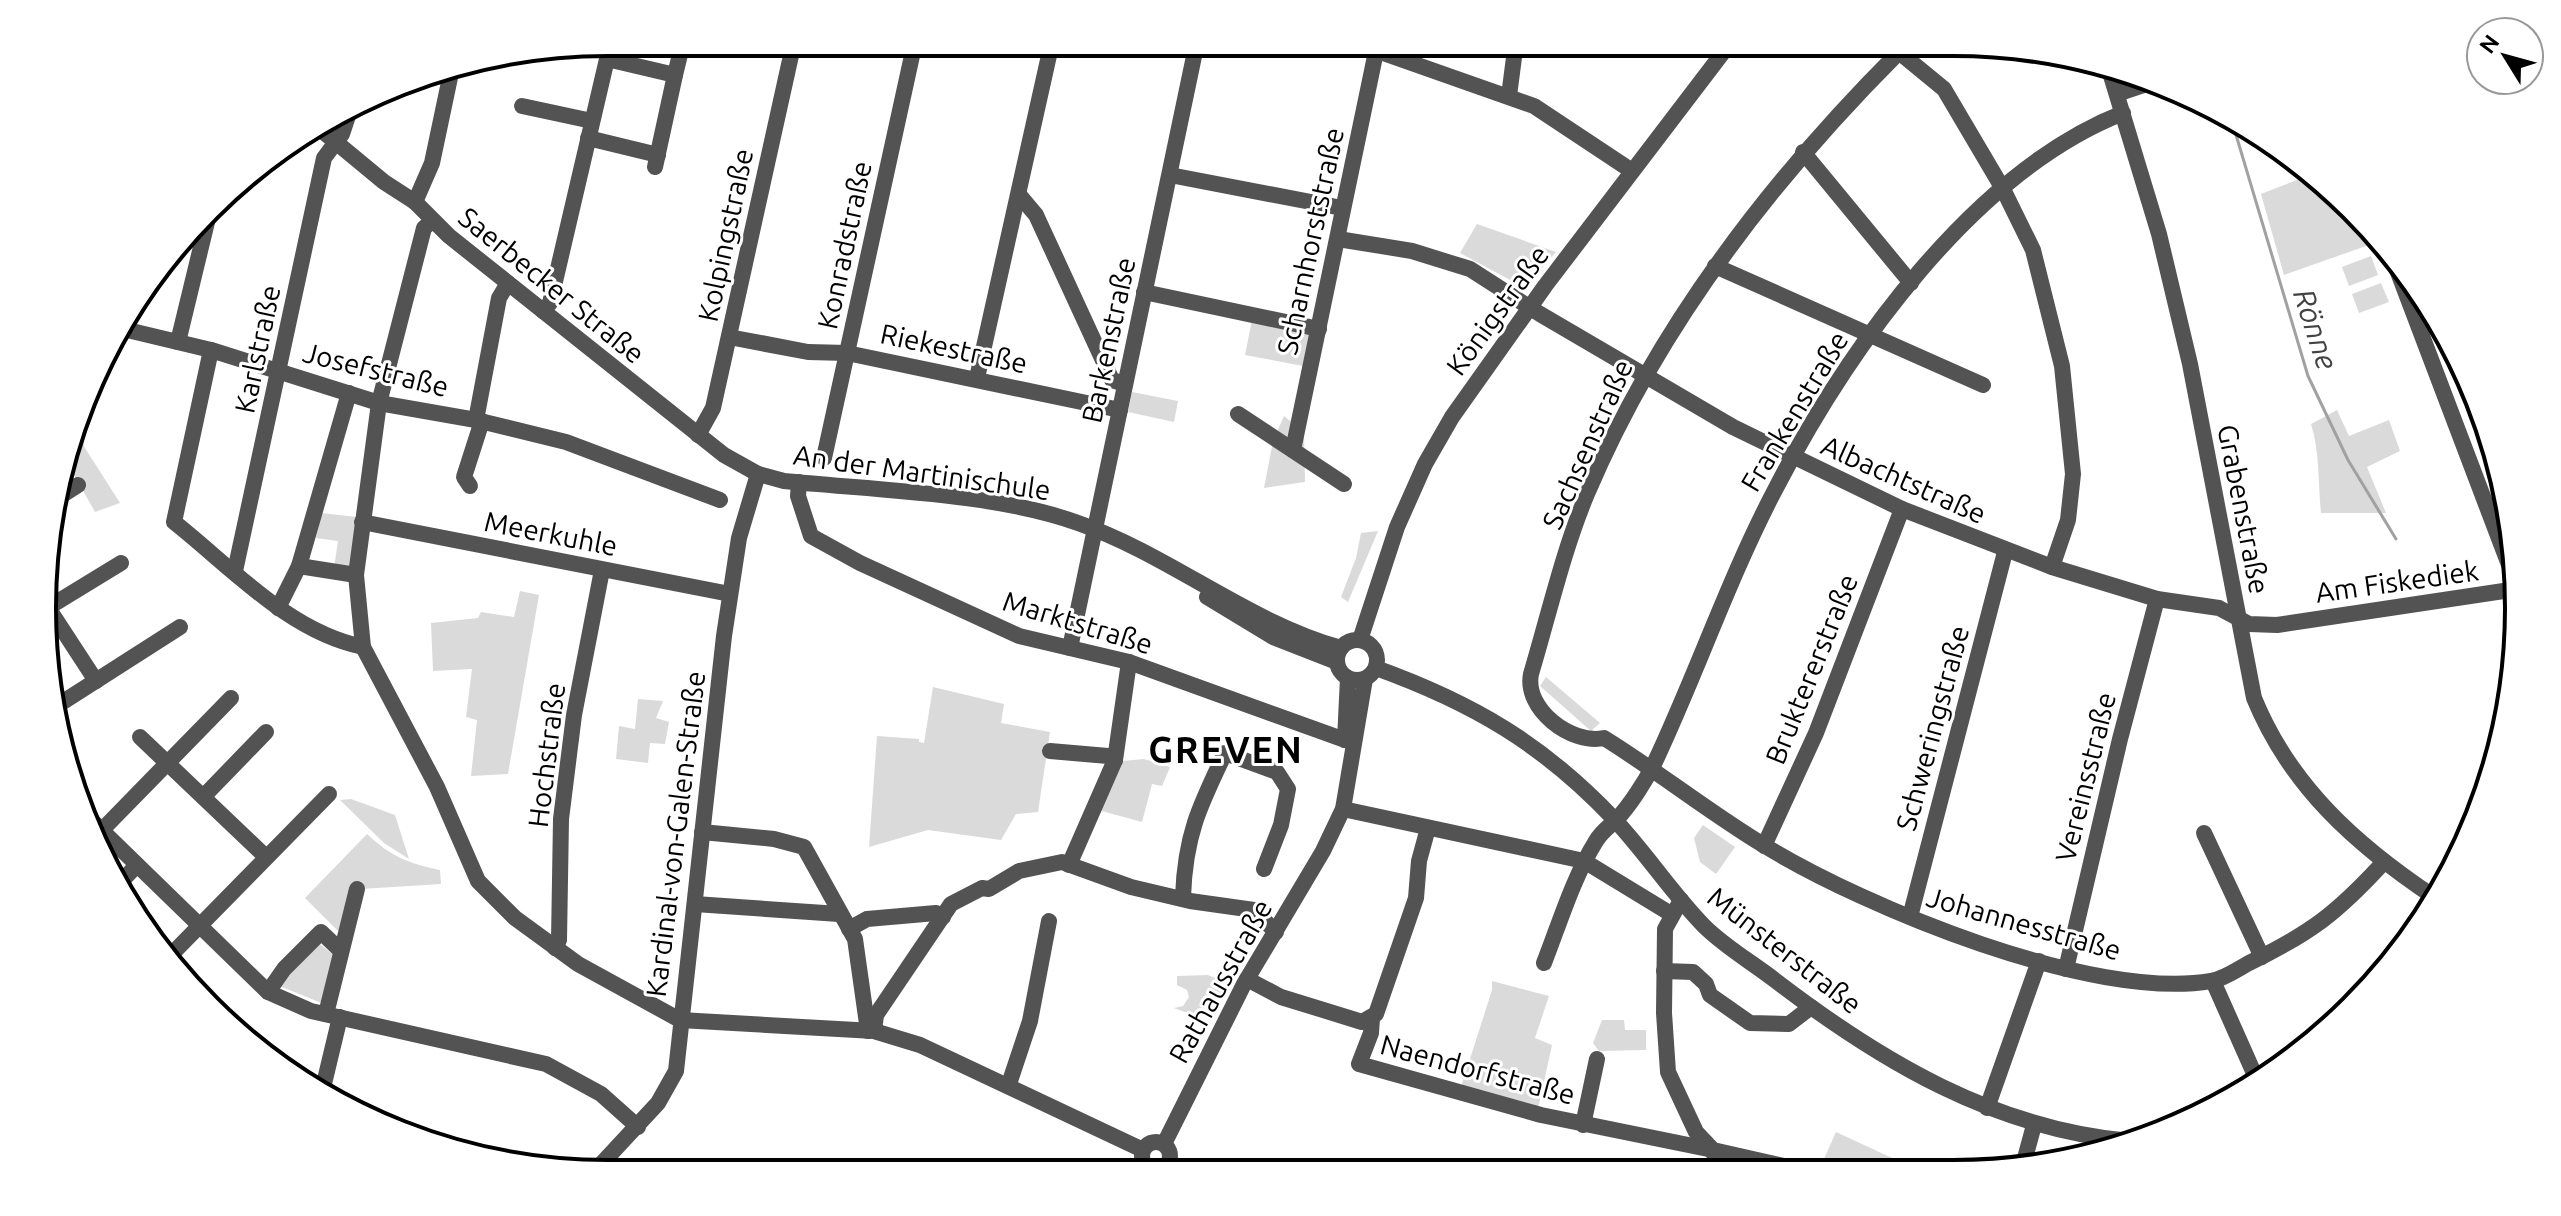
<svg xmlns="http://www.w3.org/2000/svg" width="2561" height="1216" font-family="Ubuntu,sans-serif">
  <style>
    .green { fill: #dadada }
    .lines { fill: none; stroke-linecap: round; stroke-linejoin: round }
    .stream { stroke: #a1a1a1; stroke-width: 3 }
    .minor { stroke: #535353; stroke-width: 16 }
    .labels { text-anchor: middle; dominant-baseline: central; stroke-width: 6; stroke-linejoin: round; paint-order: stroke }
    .street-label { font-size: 28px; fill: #000; stroke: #fff }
    .water-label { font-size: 30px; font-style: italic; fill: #424242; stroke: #fff }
    .district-label { font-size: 36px; font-weight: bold; letter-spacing: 2px; fill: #000; stroke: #fff }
    .rim { fill: none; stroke: #000; stroke-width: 4 }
  </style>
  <rect width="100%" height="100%" fill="#fff"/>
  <g class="green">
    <polygon points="2312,174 2354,208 2380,241 2284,275 2261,194"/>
    <polygon points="1477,224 1556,252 1525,288 1460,253"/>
    <polygon points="2371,256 2378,275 2349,286 2342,267"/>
    <polygon points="2381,283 2389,302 2359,313 2352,294"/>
    <polygon points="1252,320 1311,331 1303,366 1245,355"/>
    <polygon points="85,392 77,425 85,448 120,503 95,512 65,459"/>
    <polygon points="1132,392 1178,401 1174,422 1128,412"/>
    <path d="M 2337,410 L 2349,436 L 2389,420 L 2400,451 L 2367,467 L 2386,513 L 2321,513 C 2318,483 2320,452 2311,424 Z"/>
    <polygon points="1284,416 1304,432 1305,482 1264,488 1273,441"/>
    <polygon points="321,513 357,517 350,570 334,568 338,541 316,538"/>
    <polygon points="1378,531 1348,602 1341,597 1356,558 1361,533"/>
    <polygon points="520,591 539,595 508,774 471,776 477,720 466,717 472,669 433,671 431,623 478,618 481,612 514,617"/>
    <polygon points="1546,677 1600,723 1591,731 1540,686"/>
    <polygon points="933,687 1004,704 1001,723 1050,732 1038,812 1016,814 1001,840 928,830 869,847 877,736 919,739 919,742 924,743"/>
    <polygon points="638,699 663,701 656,718 669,722 665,744 650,743 648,763 616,759 619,726 635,729"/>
    <polygon points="1144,759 1170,767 1162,786 1152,784 1142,822 1098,810 1122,761"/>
    <polygon points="351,799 395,815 409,859 384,843 340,800"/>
    <polygon points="1703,825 1735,847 1716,874 1700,862 1694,838"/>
    <path d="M 367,834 C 389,855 409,864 440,870 L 441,884 L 361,889 L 342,935 L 305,898 Z"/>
    <polygon points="318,943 335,956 324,1004 277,985"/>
    <path d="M 1208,975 L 1230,984 C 1213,1013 1209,1022 1174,1008 L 1183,1006 L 1189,997 L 1187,990 L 1177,985 L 1177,976 Z"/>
    <polygon points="1492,981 1549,996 1535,1038 1552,1045 1538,1109 1461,1087 1492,990"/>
    <polygon points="1602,1020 1624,1020 1625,1030 1646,1030 1646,1050 1599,1051 1593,1043"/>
    <polygon points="1836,1132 1916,1169 1819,1170"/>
  </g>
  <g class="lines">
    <polyline class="stream" points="2231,118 2308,376 2348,460 2396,539"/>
    <g class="minor">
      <polyline points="1352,42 1534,106 1632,171"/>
      <path d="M 2108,66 L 2159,234 L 2190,364 L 2254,698 C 2290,786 2356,845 2434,897"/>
      <polyline points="675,75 683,42"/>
      <polyline points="2117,94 2156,81"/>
      <polyline points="1509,96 1516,42"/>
      <polyline points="522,106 592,121"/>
      <polyline points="2242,125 2243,125"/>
      <path d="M 320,129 L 384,182 L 415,202 L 449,236 L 724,455 L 758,474 L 784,481 C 873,490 996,493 1078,523 C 1170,555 1247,622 1341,648"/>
      <polyline points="588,138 658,155"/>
      <polyline points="1803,152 1911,283"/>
      <polyline points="1170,175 1342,208"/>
      <polyline points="1020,196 1036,215 1112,380 1125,384"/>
      <polyline points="415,202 432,163 452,68"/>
      <polyline points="432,221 424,228 379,403 356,575 363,647 437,787 478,881 515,918 578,964 680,1020 874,1031 920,1045 1143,1150"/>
      <polyline points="1338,239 1412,251 1470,269 1540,314 1733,427 1902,509 2052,567 2157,599 2219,608 2249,624 2277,625 2517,589"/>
      <polyline points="2391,254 2517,586"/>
      <polyline points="1715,266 1983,385"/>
      <polyline points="1144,292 1319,329"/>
      <polyline points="543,311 550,303 607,59 675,75 655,167"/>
      <polyline points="119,328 211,350 379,403 476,420 566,442 720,500"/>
      <polyline points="729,337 808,352 847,353 1120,410"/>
      <polyline points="178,342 208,218"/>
      <path d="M 211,350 L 174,522 C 231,567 289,632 363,647"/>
      <polyline points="977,378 1052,42"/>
      <polyline points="1238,414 1344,484"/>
      <polyline points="476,420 499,298 508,283"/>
      <polyline points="698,435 713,408 794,42"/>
      <polyline points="1293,450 1378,42"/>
      <polyline points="824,458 915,42"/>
      <polyline points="799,482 798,496 811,536 860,563 1019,636 1129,662 1345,740"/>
      <polyline points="470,486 464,477 482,421"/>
      <polyline points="53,501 78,485"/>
      <polyline points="362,522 730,594"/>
      <polyline points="299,566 356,575"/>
      <path d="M 2052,567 L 2068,520 L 2073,474 L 2062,366 L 2033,250 L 2003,189 L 1944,89 L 1899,52 C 1771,180 1658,326 1587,494 C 1563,551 1549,614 1531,674 C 1524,709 1571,745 1604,738 C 1659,772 1710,813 1765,846 C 1867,908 2092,1001 2211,981 C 2224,979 2238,969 2249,963 C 2311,933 2337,913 2383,863"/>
      <polyline points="235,571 324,158 342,134 349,113"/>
      <polyline points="1207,597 1273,637 1337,662"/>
      <polyline points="49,607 121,563"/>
      <polyline points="278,608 299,566 349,393"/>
      <polyline points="49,609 96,681"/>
      <circle cx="1357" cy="660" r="20"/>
      <polyline points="1360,640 1397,527 1425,464 1452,417 1545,286 1731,42"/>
      <polyline points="1070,648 1197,42"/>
      <path d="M 1376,668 C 1473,703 1543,744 1614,819 C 1646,853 1671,892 1704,926 C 1725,947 1753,963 1776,981 C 1882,1062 1995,1129 2130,1141"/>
      <polyline points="55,707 180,627"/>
      <polyline points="140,737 266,857"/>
      <polyline points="1345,740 1348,678"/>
      <polyline points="1050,751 1108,756 1115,760"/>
      <polyline points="204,796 266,732"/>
      <polyline points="1343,809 1584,861 1671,914"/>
      <polyline points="88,817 268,992 311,1011 546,1064 601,1094 638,1127"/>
      <polyline points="102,830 231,698"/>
      <polyline points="702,832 774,839 804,847 855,939 868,1031"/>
      <polyline points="2204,833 2262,957"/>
      <polyline points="1764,846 1816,733 1902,509"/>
      <polyline points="1069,865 1115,760 1129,662"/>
      <polyline points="117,886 137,865"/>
      <path d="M 1183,897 C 1185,836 1199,807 1225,753 L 1277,772 L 1288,789 L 1281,825 L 1264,869"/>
      <polyline points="1681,900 1665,929 1664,1013 1668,1072 1696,1132 1713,1150 1801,1170"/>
      <polyline points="695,904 839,914"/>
      <polyline points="1910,917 2005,552"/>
      <polyline points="849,929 867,919 936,913 943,917"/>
      <polyline points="555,948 559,940 561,819 574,715 602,570"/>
      <polyline points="166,960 329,794"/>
      <path d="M 1544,963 C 1560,922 1573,878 1596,841 C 1602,831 1609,827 1617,819 C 1630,805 1645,782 1654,764 C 1697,673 1729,577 1776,488 C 1848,349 1973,172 2123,113"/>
      <polyline points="2066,969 2120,739 2157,599"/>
      <polyline points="1664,971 1693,972 1706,984 1710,995 1750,1023 1789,1024 1811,1007"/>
      <polyline points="1247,979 1281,997 1362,1022 1376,1014 1416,898 1419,861 1428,828"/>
      <polyline points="2213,981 2257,1080"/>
      <polyline points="268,992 284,969 321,932 341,951"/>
      <polyline points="326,1014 357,889"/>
      <polyline points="1372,1018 1371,1033 1359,1064 1541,1115 1713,1150"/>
      <polyline points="874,1031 876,1015 951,904 982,888 989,889 1019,871 1062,862 1131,887 1190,901 1254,910 1276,932"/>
      <polyline points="1009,1084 1030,1021 1049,921"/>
      <polyline points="323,1088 340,1017"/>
      <polyline points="1987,1108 2039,961"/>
      <polyline points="1583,1125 1597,1059"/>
      <circle cx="1156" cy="1156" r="14"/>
      <polyline points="1164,1144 1244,984 1323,851 1343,809 1365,679"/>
      <polyline points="1713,1150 1718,1170"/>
      <polyline points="1169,1162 1188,1172"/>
      <polyline points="2022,1169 2034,1125"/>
      <polyline points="593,1173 658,1103 676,1071 724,636 739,538 758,474"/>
    </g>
  </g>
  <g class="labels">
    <g class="street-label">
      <text transform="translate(725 235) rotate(-78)">Kolpingstraße</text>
      <text transform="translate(1310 241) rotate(-78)">Scharnhorststraße</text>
      <text transform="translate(844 245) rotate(-78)">Konradstraße</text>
      <text transform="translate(552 285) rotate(39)">Saerbecker Straße</text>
      <text transform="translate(1497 310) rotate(-54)">Königstraße</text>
      <text transform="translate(1108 340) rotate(-78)">Barkenstraße</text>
      <text transform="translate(954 348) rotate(12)">Riekestraße</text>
      <text transform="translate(257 349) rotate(-78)">Karlstraße</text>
      <text transform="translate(376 369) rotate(14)">Josefstraße</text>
      <text transform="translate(1794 411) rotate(-59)">Frankenstraße</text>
      <text transform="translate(1587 444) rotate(-66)">Sachsenstraße</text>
      <text transform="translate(922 472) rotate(8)">An der Martinischule</text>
      <text transform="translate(1904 479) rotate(24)">Albachtstraße</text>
      <text transform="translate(2244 509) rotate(79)">Grabenstraße</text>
      <text transform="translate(551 533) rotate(11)">Meerkuhle</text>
      <text transform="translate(2397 581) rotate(-8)">Am Fiskediek</text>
      <text transform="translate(1078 622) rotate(17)">Marktstraße</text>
      <text transform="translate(1811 669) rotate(-68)">Bruktererstraße</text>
      <text transform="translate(1932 728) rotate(-75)">Schweringstraße</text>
      <text transform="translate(546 755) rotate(-83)">Hochstraße</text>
      <text transform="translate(2085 777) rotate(-76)">Vereinsstraße</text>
      <text transform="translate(675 834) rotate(-83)">Kardinal-von-Galen-Straße</text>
      <text transform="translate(2024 923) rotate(16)">Johannesstraße</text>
      <text transform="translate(1785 950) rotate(38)">Münsterstraße</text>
      <text transform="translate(1220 981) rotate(-61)">Rathausstraße</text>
      <text transform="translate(1478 1069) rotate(15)">Naendorfstraße</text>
    </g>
    <g class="water-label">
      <text transform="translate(2316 329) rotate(72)">Rönne</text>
    </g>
    <g class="district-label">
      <text x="1226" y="749">GREVEN</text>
    </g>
  </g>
  <path d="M0 0H2561V1216H0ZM608 56H1953A552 552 0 0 1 2505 608V608A552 552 0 0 1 1953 1160H608A552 552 0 0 1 56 608V608A552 552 0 0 1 608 56Z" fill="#fff" fill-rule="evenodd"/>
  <path class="rim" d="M608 56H1953A552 552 0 0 1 2505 608V608A552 552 0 0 1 1953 1160H608A552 552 0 0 1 56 608V608A552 552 0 0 1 608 56Z"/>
  <g transform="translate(2505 56) rotate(307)"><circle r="38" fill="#ffffff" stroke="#999999" stroke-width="2"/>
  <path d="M0-6L14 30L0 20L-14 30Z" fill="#000000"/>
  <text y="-12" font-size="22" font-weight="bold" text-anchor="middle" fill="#000000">N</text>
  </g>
</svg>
